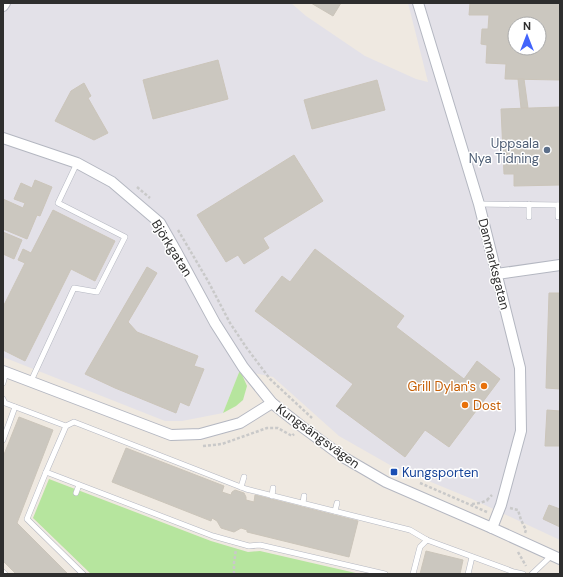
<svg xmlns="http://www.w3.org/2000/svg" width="563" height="577" font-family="'DM Sans',sans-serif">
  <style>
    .industrial { fill: #e3e1e8; fill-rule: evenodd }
    .green { fill: #b6e59e }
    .building { fill: #cbc7bf; stroke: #cbc5ba; fill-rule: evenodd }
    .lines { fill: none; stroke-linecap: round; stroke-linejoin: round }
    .lane-casing { stroke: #b4b7c1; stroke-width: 6 }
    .street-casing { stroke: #b4b7c1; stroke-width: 12 }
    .path { stroke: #c9c9c9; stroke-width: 2.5; stroke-dasharray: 3 2; stroke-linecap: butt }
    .lane { stroke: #fff; stroke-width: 5 }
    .street { stroke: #fff; stroke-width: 10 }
    .service-dot { fill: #5c6f8a; stroke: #fff; stroke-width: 1.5 }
    .food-dot { fill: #e8710a; stroke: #fff; stroke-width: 1.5 }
    .transit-dot { fill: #1a4fb4; stroke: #fff; stroke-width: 1.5 }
    .labels { text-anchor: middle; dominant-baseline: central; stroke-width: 3; stroke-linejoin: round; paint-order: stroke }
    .service-label { font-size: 13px; fill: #4e5e75; stroke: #fff; text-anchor: end }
    .street-label { font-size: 13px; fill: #2e2e2e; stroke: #fff }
    .food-label { font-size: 13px; fill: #c56008; stroke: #fff; text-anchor: end }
    .transit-label { font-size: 13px; fill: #164399; stroke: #fff; text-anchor: start }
  </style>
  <rect width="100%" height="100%" fill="#efe9e1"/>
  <path class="industrial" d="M 3,3 L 291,3 L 306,16 L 365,56 L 416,79 L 428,82 L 408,3 L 560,3 L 560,540 L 472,499 L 390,465 L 339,436 L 273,377 L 240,370 L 223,413 L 182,421 L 165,421 L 3,357 ZM 515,24 L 539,24 L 539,48 L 515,48 Z"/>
  <g class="green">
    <polygon points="240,370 247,386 243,400 236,406 223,413"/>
    <polygon points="49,479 211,541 248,552 260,551 360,574 91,574 33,518"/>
  </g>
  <g class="building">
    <polygon points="311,3 341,3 333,16"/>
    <path d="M 470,3 L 560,3 L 560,80 L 505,79 L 506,64 L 486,63 L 487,45 L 481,44 L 482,29 L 488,29 L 489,15 L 469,15 ZM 515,24 L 539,24 L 539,48 L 515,48 Z"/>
    <polygon points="218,60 228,99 153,119 143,80"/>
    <polygon points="518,79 524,79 528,108 521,108"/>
    <polygon points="377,80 385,110 312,129 304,100"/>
    <polygon points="84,83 91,96 88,98 108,133 94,140 55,121 71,91"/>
    <polygon points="560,107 560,185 514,186 514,174 504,174 501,109"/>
    <polygon points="294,155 323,201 263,238 269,248 244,264 238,255 226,262 197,215"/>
    <polygon points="35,180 52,187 40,216 37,215 27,239 3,229 3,199 23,208 25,203 14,199 21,183 32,188"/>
    <polygon points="53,210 115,241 95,281 71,269 25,361 3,350 3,307 25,263 18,260 23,249 31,253"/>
    <polygon points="3,232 22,240 14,259 3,254"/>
    <polygon points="315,249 404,316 396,327 464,379 477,361 500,379 449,447 425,430 405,457 336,406 353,384 255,311 282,276 290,282"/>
    <polygon points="147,267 157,273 128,322 137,332 198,356 194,366 204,369 189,406 180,402 176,413 115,388 85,374"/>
    <polygon points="549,293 560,293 560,389 546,388"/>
    <polygon points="547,410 560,411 560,446 545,446"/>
    <polygon points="19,417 53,430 17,523 68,574 16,574 3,561 3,457"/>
    <polygon points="126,448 224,486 222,492 231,495 232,492 235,490 244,493 246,497 246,500 254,502 255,495 358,521 349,557 247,532 247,530 241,528 234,532 221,528 217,521 212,518 211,521 112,482"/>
    <polygon points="549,505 560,509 560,527 543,519"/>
    <polygon points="426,551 463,560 460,574 420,574"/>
  </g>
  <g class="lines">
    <g class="lane-casing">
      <g id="lane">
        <polyline points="479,204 560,205"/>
        <polyline points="529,204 529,217"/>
        <polyline points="558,217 558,205"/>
        <polyline points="31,381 74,288 97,292 125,237 58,203 77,163"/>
        <polyline points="3,383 6,372"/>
        <polyline points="3,399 5,403 66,426 74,422 246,489 410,530 427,540 514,572 523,574"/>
        <polyline points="66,426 46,472 213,536 249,546 260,545 385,574"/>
        <polyline points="3,440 15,407"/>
        <polyline points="46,472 27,519 83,574"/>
        <polyline points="241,487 244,477"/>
        <polyline points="76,493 79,485"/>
        <polyline points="272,496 273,488"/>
        <polyline points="303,503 304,496"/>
        <polyline points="335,511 337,503"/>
        <polyline points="3,572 5,574"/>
        <polyline points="413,574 420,547 427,540"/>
        <polyline points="468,574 472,557"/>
        <polyline points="532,574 552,555"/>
      </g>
    </g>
    <g class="street-casing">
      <g id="street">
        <polyline points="418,3 479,204 520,368 521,431 501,505 492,528"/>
        <polyline points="3,6 5,3"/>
        <polyline points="3,138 77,163 112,182 160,223 176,251 215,323 243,367 272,403 301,426 343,457 386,482 492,528 560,559"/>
        <polyline points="497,274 560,265"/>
        <polyline points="3,371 171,435 200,434 240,423 272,403"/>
      </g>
    </g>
    <g class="path">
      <polyline points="137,187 150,198"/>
      <polyline points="178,230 208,281 230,323 246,347 270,379 312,418"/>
      <polyline points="203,446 222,444 267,428 278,428 292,436 294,434"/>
      <polyline points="420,483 487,512"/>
      <polyline points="487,500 492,495"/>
      <polyline points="472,504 480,503 488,500"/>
      <polyline points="510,508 518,510 521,520 526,530 525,533"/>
      <polyline points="518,552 526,566"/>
      <polyline points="234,574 234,563 236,549"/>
    </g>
    <use href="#lane" class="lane"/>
    <use href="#street" class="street"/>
  </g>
  <circle class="service-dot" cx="547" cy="150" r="4"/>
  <g class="food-dot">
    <circle cx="484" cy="386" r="4"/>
    <circle cx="465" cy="405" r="4"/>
  </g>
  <rect class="transit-dot" x="390" y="468" width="8" height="8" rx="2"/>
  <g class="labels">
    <g class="service-label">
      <text x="539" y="143">Uppsala<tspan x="539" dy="15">Nya Tidning</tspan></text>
    </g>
    <g class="street-label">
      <text transform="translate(172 248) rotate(58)">Björkgatan</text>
      <text transform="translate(494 264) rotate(76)">Danmarksgatan</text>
      <text transform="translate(318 436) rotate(36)">Kungsängsvägen</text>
    </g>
    <g class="food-label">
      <text x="476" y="386">Grill Dylan's</text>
      <text x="473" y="405" text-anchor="start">Dost</text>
    </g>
    <g class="transit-label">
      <text x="402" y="472">Kungsporten</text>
    </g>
  </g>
  <rect width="563" height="577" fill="none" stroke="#2e2e2e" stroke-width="8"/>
  <g transform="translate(527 36)"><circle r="19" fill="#ffffff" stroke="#ababab"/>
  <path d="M0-3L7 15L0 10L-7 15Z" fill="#4264fb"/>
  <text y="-6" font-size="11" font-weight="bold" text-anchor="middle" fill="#2e2e2e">N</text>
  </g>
</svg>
